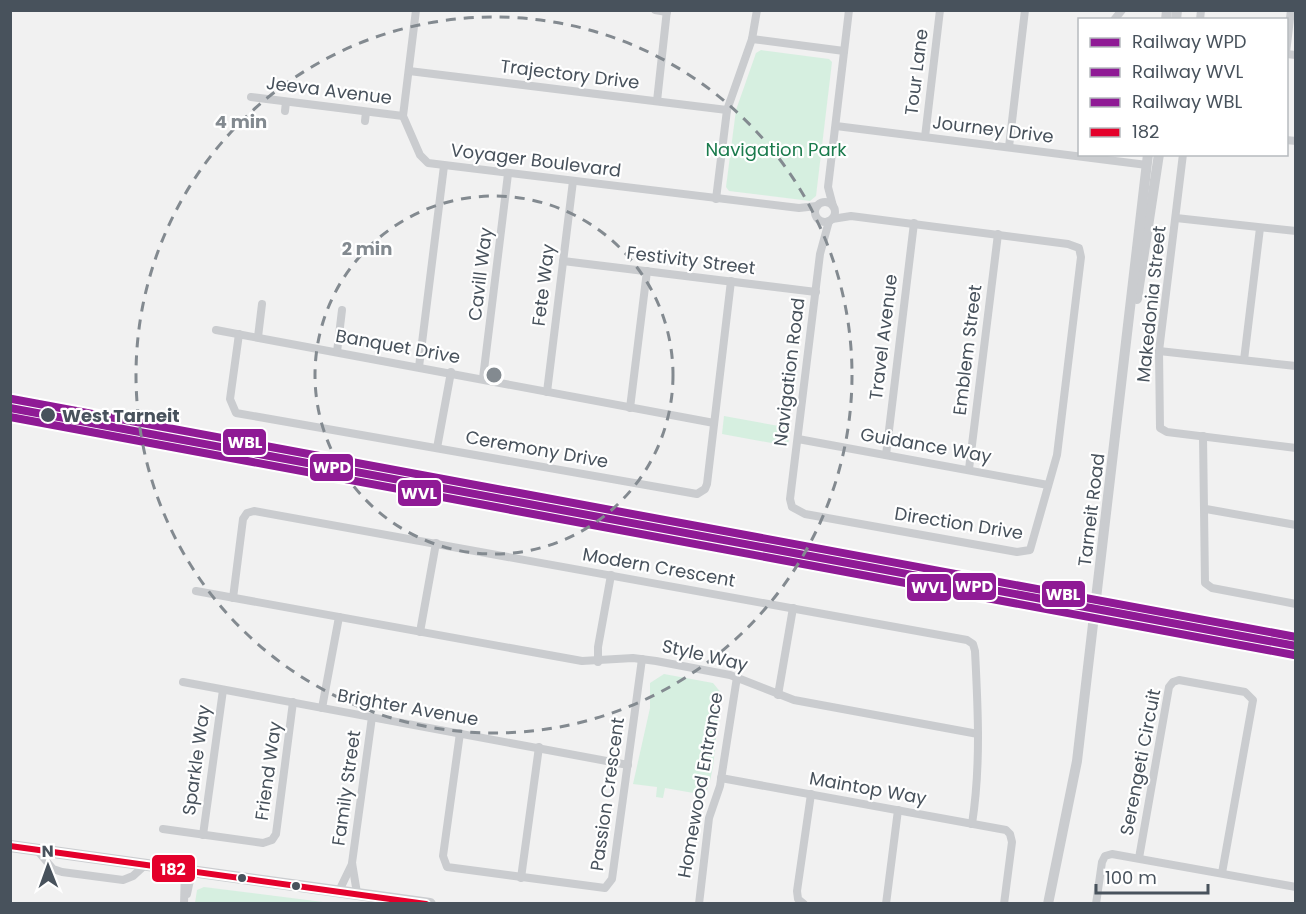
<svg xmlns="http://www.w3.org/2000/svg" width="1306" height="914" font-family="Poppins,sans-serif">
  <style>
    .green { fill: #d6efe0 }
    .lines { fill: none; stroke-linecap: round; stroke-linejoin: round }
    .minor { stroke: #cacccf; stroke-width: 8 }
    .tertiary { stroke: #cacccf; stroke-width: 10 }
    .secondary { stroke: #cbcdd0; stroke-width: 12 }
    .bus-1-casing { stroke: #fff; stroke-width: 10 }
    .bus-1 { stroke: #e4002b; stroke-width: 6 }
    .rail-1-casing { stroke: #fff; stroke-width: 12 }
    .rail-2-casing { stroke: #fff; stroke-width: 12 }
    .rail-3-casing { stroke: #fff; stroke-width: 12 }
    .rail-1 { stroke: #8f1a95; stroke-width: 8 }
    .rail-2 { stroke: #8f1a95; stroke-width: 8 }
    .rail-3 { stroke: #8f1a95; stroke-width: 8 }
    .ring { fill: none; stroke: #838a90; stroke-width: 3; stroke-dasharray: 10 8 }
    .stop-dot { fill: #48525c; stroke: #fff; stroke-width: 2 }
    .labels { text-anchor: middle; dominant-baseline: central; stroke-width: 4.5; stroke-linejoin: round; paint-order: stroke }
    .street-label { font-size: 18px; fill: #48525c; stroke: #fff }
    .park-label { font-size: 18px; fill: #1b7b4d; stroke: #fff }
    .stop-label { font-size: 18px; font-weight: bold; fill: #48525c; stroke: #fff; text-anchor: start }
    .centre { fill: #838a90; stroke: #fff; stroke-width: 3 }
    .ring-label { font-size: 18px; text-anchor: middle; font-weight: bold; fill: #838a90; stroke: #fff; stroke-width: 4.5; stroke-linejoin: round; paint-order: stroke }
    .line-badge { stroke: #fff; stroke-width: 2 }
    .badge-label { font-size: 16px; text-anchor: middle; font-weight: bold; fill: #fff }
  </style>
  <rect width="100%" height="100%" fill="#f1f1f1"/>
  <g class="green">
    <polygon points="761,50 829,59 832,62 816,196 810,201 729,191 726,187 736,110 756,53"/>
    <polygon points="724,416 790,428 788,446 722,434"/>
    <path d="M 664,674 L 713,683 L 722,694 C 714,725 718,767 705,795 L 665,788 L 663,798 L 656,797 L 657,787 L 633,784 L 650,708 L 650,683 Z"/>
    <polygon points="204,887 331,903 195,903 197,890"/>
  </g>
  <g class="lines">
    <g class="minor">
      <polyline points="416,10 403,116 420,155 428,163 799,208 817,206"/>
      <polyline points="655,10 667,12"/>
      <polyline points="1114,20 1122,10"/>
      <polyline points="1200,20 1201,10"/>
      <polyline points="752,39 844,51"/>
      <polyline points="1286,53 1291,10"/>
      <polyline points="1286,54 1296,55"/>
      <polyline points="409,71 727,110"/>
      <polyline points="251,97 403,116"/>
      <polyline points="657,101 667,10"/>
      <polyline points="285,111 286,102"/>
      <polyline points="365,121 366,112"/>
      <polyline points="836,126 1147,165"/>
      <polyline points="925,137 940,10"/>
      <polyline points="1286,140 1296,141"/>
      <polyline points="1009,147 1025,10"/>
      <polyline points="1183,154 1159,351 1160,428 1167,432 1296,448"/>
      <polyline points="716,199 727,110 752,39 757,10"/>
      <circle cx="825" cy="212" r="10"/>
      <polyline points="833,206 828,187 849,10"/>
      <polyline points="1176,218 1296,231"/>
      <polyline points="829,221 820,254 790,499 792,507 805,514 1017,552 1030,550 1057,455 1081,257 1079,248 1068,244 851,216 832,219"/>
      <polyline points="563,261 816,292"/>
      <polyline points="216,330 714,423"/>
      <polyline points="239,334 230,399 236,413 697,494 705,489 707,484 731,281"/>
      <polyline points="258,337 262,304"/>
      <polyline points="1159,351 1296,366"/>
      <polyline points="337,352 342,310"/>
      <polyline points="1244,360 1260,228"/>
      <polyline points="419,367 444,166"/>
      <polyline points="483,378 508,174"/>
      <polyline points="547,392 573,181"/>
      <polyline points="630,408 647,271"/>
      <polyline points="1203,436 1205,583 1212,588 1296,604"/>
      <polyline points="798,439 1048,485"/>
      <polyline points="437,448 451,372"/>
      <polyline points="886,455 914,223"/>
      <polyline points="969,469 998,234"/>
      <polyline points="1206,509 1296,525"/>
      <polyline points="196,591 582,661 633,658 656,661 730,675 794,700 978,734"/>
      <path d="M 233,598 L 243,519 L 247,513 L 254,511 L 967,640 L 973,644 L 975,651 C 978,709 981,766 972,824"/>
      <polyline points="420,632 436,543"/>
      <polyline points="598,662 598,647 611,575"/>
      <polyline points="183,682 628,765"/>
      <polyline points="778,695 793,608"/>
      <polyline points="322,708 339,617"/>
      <polyline points="460,733 443,856 447,867 605,888 612,879 642,659"/>
      <polyline points="721,778 1006,830 1010,834 1012,842 1004,904"/>
      <polyline points="163,829 263,843 272,840 276,834 293,702"/>
      <polyline points="203,835 223,690"/>
      <polyline points="37,850 53,869 62,872 123,880 133,876 145,865"/>
      <polyline points="1139,858 1169,687 1173,682 1179,680 1245,692 1253,700 1222,873"/>
      <polyline points="521,878 539,747"/>
      <polyline points="339,891 352,864"/>
      <polyline points="357,893 352,863 372,717"/>
      <polyline points="187,894 192,871"/>
      <polyline points="184,904 185,870"/>
      <polyline points="699,904 709,818 720,786 737,677"/>
      <polyline points="804,904 798,899 797,891 811,794"/>
      <polyline points="886,904 898,810"/>
      <polyline points="1096,904 1102,862 1105,856 1112,854 1296,887"/>
    </g>
    <g class="tertiary">
      <polyline points="1166,20 1167,10"/>
      <polyline points="1176,20 1177,10"/>
      <polyline points="1137,299 1159,154"/>
      <polyline points="1048,904 1077,761 1148,154"/>
    </g>
    <polyline class="secondary" points="10,846 430,904"/>
    <g class="bus-1-casing">
      <polyline id="bus-1" points="10,846 426,904"/>
    </g>
    <use href="#bus-1" class="bus-1"/>
    <g class="rail-1-casing">
      <polyline id="rail-1" points="10,408 1296,646"/>
    </g>
    <g class="rail-2-casing">
      <polyline id="rail-2" points="10,417 1294,655"/>
    </g>
    <g class="rail-3-casing">
      <polyline id="rail-3" points="12,399 1296,637"/>
    </g>
    <use href="#rail-1" class="rail-1"/>
    <use href="#rail-2" class="rail-2"/>
    <use href="#rail-3" class="rail-3"/>
  </g>
  <g class="ring">
    <circle cx="494" cy="375" r="179"/>
    <circle cx="494" cy="375" r="358"/>
  </g>
  <g class="stop-dot">
    <circle cx="48" cy="415" r="8"/>
    <circle cx="242" cy="878" r="5"/>
    <circle cx="296" cy="886" r="5"/>
  </g>
  <g class="labels">
    <g class="street-label">
      <text transform="translate(916 72) rotate(-83)">Tour Lane</text>
      <text transform="translate(570 74) rotate(7)">Trajectory Drive</text>
      <text transform="translate(329 90) rotate(7)">Jeeva Avenue</text>
      <text transform="translate(993 129) rotate(7)">Journey Drive</text>
      <text transform="translate(536 160) rotate(7)">Voyager Boulevard</text>
      <text transform="translate(691 260) rotate(7)">Festivity Street</text>
      <text transform="translate(480 274) rotate(-83)">Cavill Way</text>
      <text transform="translate(543 285) rotate(-83)">Fete Way</text>
      <text transform="translate(1151 304) rotate(-84)">Makedonia Street</text>
      <text transform="translate(883 337) rotate(-83)">Travel Avenue</text>
      <text transform="translate(398 346) rotate(10)">Banquet Drive</text>
      <text transform="translate(967 350) rotate(-83)">Emblem Street</text>
      <text transform="translate(789 372) rotate(-83)">Navigation Road</text>
      <text transform="translate(926 445) rotate(10)">Guidance Way</text>
      <text transform="translate(537 449) rotate(10)">Ceremony Drive</text>
      <text transform="translate(1091 510) rotate(-83)">Tarneit Road</text>
      <text transform="translate(959 523) rotate(9)">Direction Drive</text>
      <text transform="translate(659 567) rotate(10)">Modern Crescent</text>
      <text transform="translate(705 655) rotate(13)">Style Way</text>
      <text transform="translate(408 707) rotate(10)">Brighter Avenue</text>
      <text transform="translate(196 760) rotate(-82)">Sparkle Way</text>
      <text transform="translate(1140 762) rotate(-79)">Serengeti Circuit</text>
      <text transform="translate(268 771) rotate(-82)">Friend Way</text>
      <text transform="translate(700 785) rotate(-80)">Homewood Entrance</text>
      <text transform="translate(346 788) rotate(-82)">Family Street</text>
      <text transform="translate(868 788) rotate(10)">Maintop Way</text>
      <text transform="translate(607 794) rotate(-82)">Passion Crescent</text>
    </g>
    <g class="park-label">
      <text x="776" y="149">Navigation Park</text>
    </g>
    <g class="stop-label">
      <text x="62" y="415">West Tarneit</text>
    </g>
  </g>
  <circle cx="494" cy="375" r="9" class="centre"/>
  <g class="ring-label">
    <text x="241" y="128">4 min</text>
    <text x="367" y="255">2 min</text>
  </g>
  <g class="line-badge">
    <rect x="222" y="428" width="45" height="28" rx="6" fill="#8f1a95"/>
    <rect x="309" y="453" width="45" height="29" rx="6" fill="#8f1a95"/>
    <rect x="397" y="479" width="45" height="28" rx="6" fill="#8f1a95"/>
    <rect x="952" y="572" width="45" height="29" rx="6" fill="#8f1a95"/>
    <rect x="906" y="573" width="46" height="29" rx="6" fill="#8f1a95"/>
    <rect x="1041" y="580" width="45" height="28" rx="6" fill="#8f1a95"/>
    <rect x="151" y="854" width="45" height="29" rx="6" fill="#e4002b"/>
  </g>
  <g class="badge-label">
    <text x="245" y="448">WBL</text>
    <text x="332" y="473">WPD</text>
    <text x="419" y="499">WVL</text>
    <text x="974" y="592">WPD</text>
    <text x="929" y="593">WVL</text>
    <text x="1063" y="600">WBL</text>
    <text x="173" y="875">182</text>
  </g>
  <rect width="1306" height="914" fill="none" stroke="#48525c" stroke-width="24"/>
  <rect x="1078" y="18" width="210" height="138" fill="#ffffff" stroke="#b6babe" stroke-width="1.5"/>
  <rect x="1090" y="38" width="30" height="9" fill="#8f1a95" stroke="#b6babe" stroke-width="1.5"/>
  <text x="1132" y="48" font-size="18" fill="#48525c">Railway WPD</text>
  <rect x="1090" y="68" width="30" height="9" fill="#8f1a95" stroke="#b6babe" stroke-width="1.5"/>
  <text x="1132" y="78" font-size="18" fill="#48525c">Railway WVL</text>
  <rect x="1090" y="98" width="30" height="9" fill="#8f1a95" stroke="#b6babe" stroke-width="1.5"/>
  <text x="1132" y="108" font-size="18" fill="#48525c">Railway WBL</text>
  <rect x="1090" y="128" width="30" height="9" fill="#e4002b" stroke="#b6babe" stroke-width="1.5"/>
  <text x="1132" y="138" font-size="18" fill="#48525c">182</text>
  <g transform="translate(48 866) rotate(359)" stroke="#ffffff" stroke-width="4.5" paint-order="stroke">
  <path d="M0-4.5L10 22L0 15L-10 22Z" fill="#48525c"/>
  <text y="-9" font-size="16" font-weight="bold" text-anchor="middle" fill="#48525c">N</text>
  </g>
  <path d="M1096 884v9h112v-9" fill="none" stroke="#48525c" stroke-width="3"/>
  <text x="1105" y="884" font-size="18" fill="#48525c" stroke="#ffffff" stroke-width="4.5" paint-order="stroke">100 m</text>
</svg>
